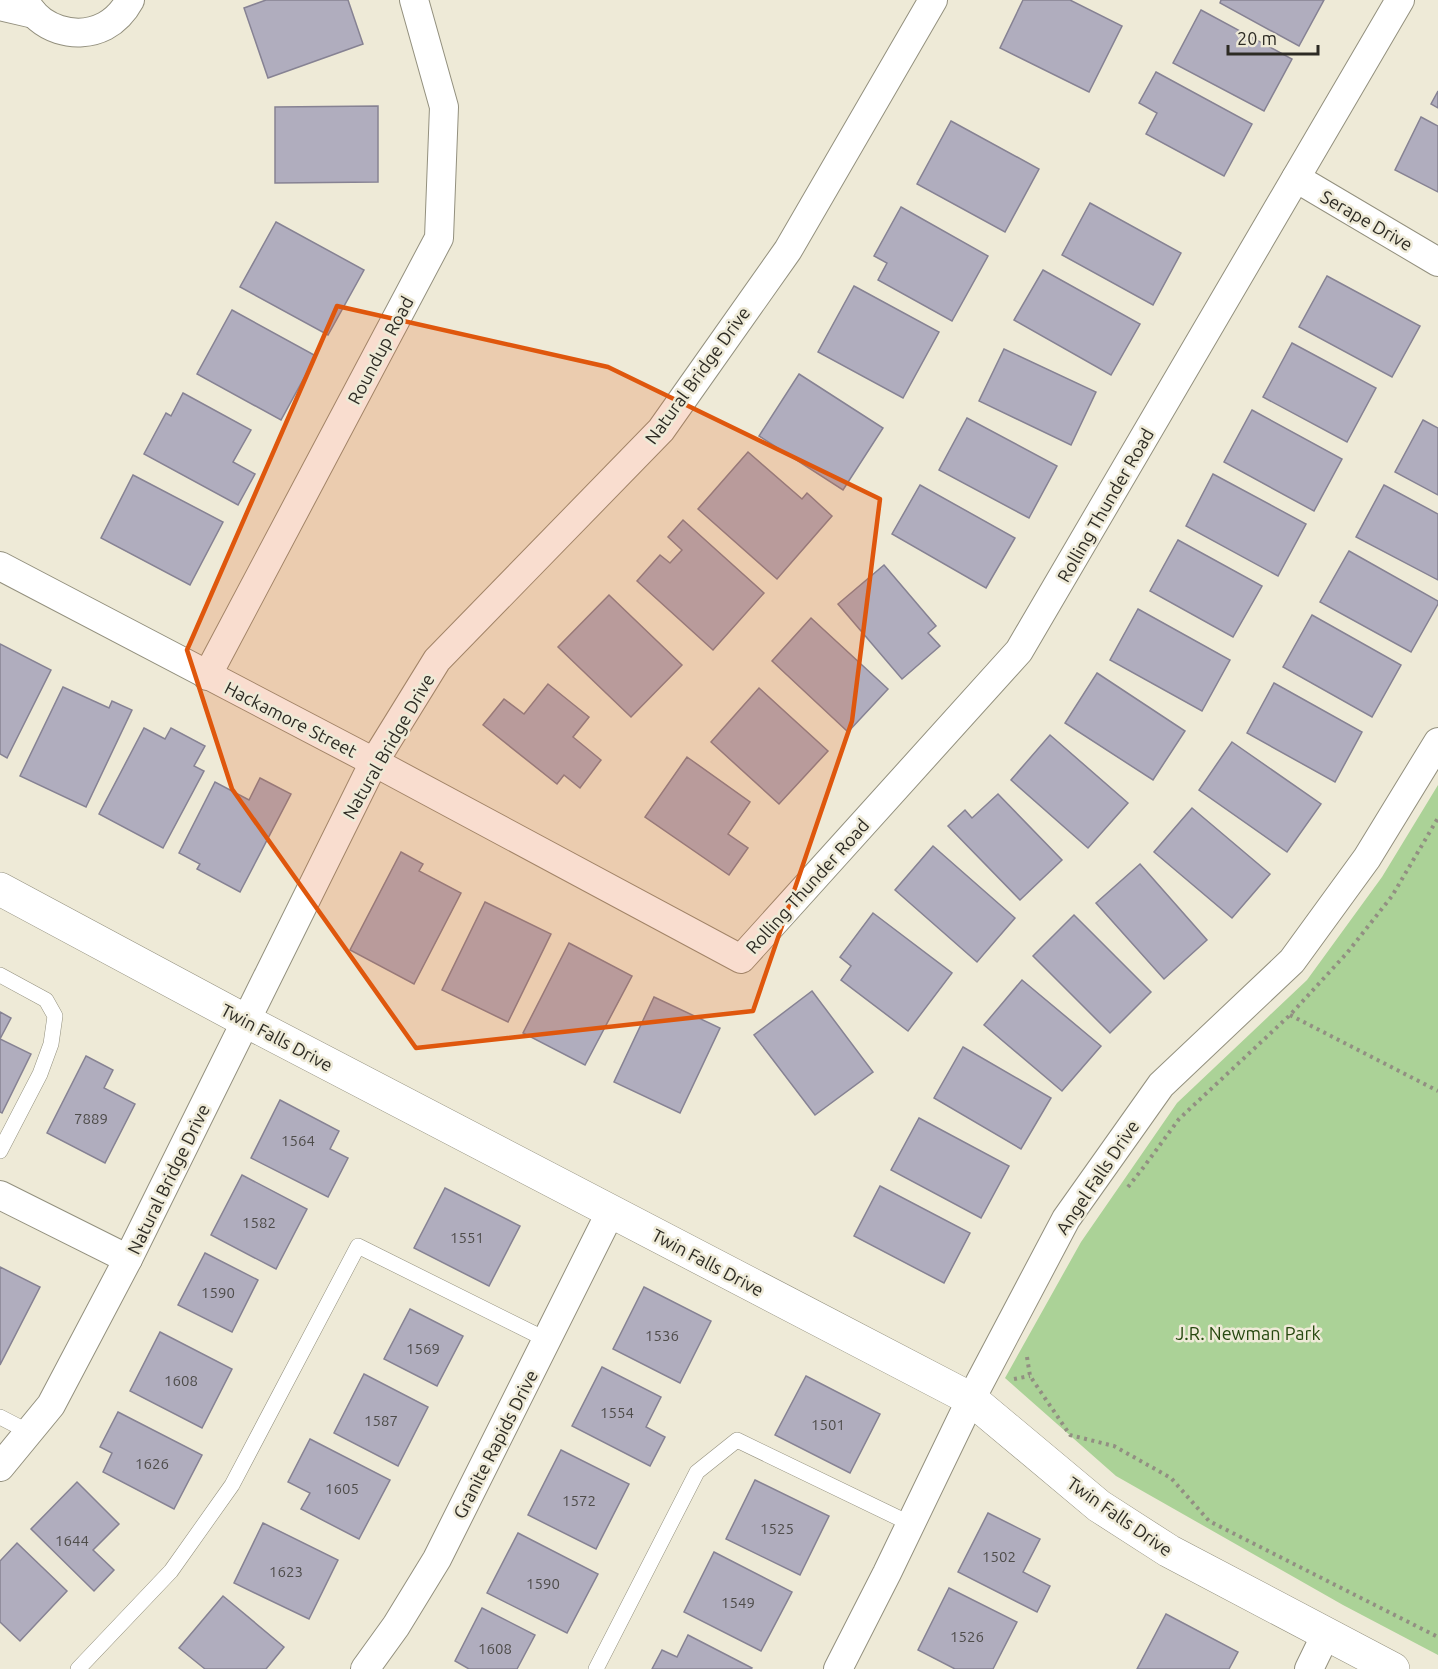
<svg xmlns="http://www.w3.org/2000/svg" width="1438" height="1669" font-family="Ubuntu,sans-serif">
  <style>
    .green { fill: #abd297 }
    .building { fill: #b0adbe; stroke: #868293; stroke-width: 1.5 }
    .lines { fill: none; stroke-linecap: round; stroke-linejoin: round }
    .lane-casing { stroke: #93907e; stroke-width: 16 }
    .street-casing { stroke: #93907e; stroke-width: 30 }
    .secondary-casing { stroke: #93907e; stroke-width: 34 }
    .path { stroke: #928f82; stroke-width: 4; stroke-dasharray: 3 4.5; stroke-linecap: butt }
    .lane { stroke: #fff; stroke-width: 15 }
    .street { stroke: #fff; stroke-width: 28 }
    .secondary { stroke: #fff; stroke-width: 33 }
    .marked { fill: #df570d; fill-opacity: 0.2; stroke: #df570d; stroke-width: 4.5; stroke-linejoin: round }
    .labels { text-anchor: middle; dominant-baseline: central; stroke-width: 5; stroke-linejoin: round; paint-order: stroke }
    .number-label { font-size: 15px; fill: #4e4c4a }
    .street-label { font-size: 18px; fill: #2d2b24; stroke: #eeead7 }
    .park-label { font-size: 18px; fill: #274810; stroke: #eeead7 }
  </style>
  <rect width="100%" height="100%" fill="#eeead7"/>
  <polygon class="green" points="1438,785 1438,1655 1343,1605 1116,1476 1005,1378 1081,1242 1177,1103 1307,980 1382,877"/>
  <g class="building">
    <polygon points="266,0 348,0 363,44 268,78 244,8"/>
    <polygon points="1023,0 1070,0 1122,26 1089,92 1000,48"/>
    <polygon points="1221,0 1324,0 1299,46 1220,3"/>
    <polygon points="1201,10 1292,59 1264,111 1173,63"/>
    <polygon points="1156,72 1252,124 1224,176 1146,134 1157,113 1139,103"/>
    <polygon points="1438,91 1438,108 1431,104"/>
    <polygon points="378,106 378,182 275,183 275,107"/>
    <polygon points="1421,117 1438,126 1438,192 1395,170"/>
    <polygon points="951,121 1039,169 1005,232 917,184"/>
    <polygon points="1090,203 1181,253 1153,305 1062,255"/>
    <polygon points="901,207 988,256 952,321 878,280 887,263 874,256"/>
    <polygon points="276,222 364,270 328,335 240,287"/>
    <polygon points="1043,270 1140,324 1111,375 1014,320"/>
    <polygon points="1327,276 1420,326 1392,377 1299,327"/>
    <polygon points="854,286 939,332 903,398 818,352"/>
    <polygon points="232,310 316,356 281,420 197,374"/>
    <polygon points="1292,343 1376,388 1347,442 1263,397"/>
    <polygon points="1004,349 1096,392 1071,445 979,401"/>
    <polygon points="799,374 883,428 843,490 759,436"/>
    <polygon points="183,393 251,430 233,462 255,474 238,505 144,454 166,413 171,416"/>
    <polygon points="1252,410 1342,459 1314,511 1224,462"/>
    <polygon points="967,418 1057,466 1029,518 939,470"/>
    <polygon points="1423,420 1438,428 1438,495 1395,472"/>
    <polygon points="748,452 802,499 807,493 832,516 777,579 698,509"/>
    <polygon points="1213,474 1306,524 1278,576 1186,526"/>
    <polygon points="133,475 223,522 190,585 101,538"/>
    <polygon points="920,485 1015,538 986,588 892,534"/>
    <polygon points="1384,485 1438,514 1438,580 1356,537"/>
    <polygon points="683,520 764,593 713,650 637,581 660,555 670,563 682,550 668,537"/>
    <polygon points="1178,540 1262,586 1233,637 1150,591"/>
    <polygon points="1349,551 1438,601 1438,604 1411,652 1320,602"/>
    <polygon points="884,565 936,626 928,633 940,646 902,679 838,604"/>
    <polygon points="609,595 682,665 631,717 558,647"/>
    <polygon points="1138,609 1230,660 1202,711 1110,660"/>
    <polygon points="1312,615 1401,665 1372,717 1283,667"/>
    <polygon points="811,618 888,689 848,732 772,661"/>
    <polygon points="0,644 51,670 7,758 0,754"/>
    <polygon points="1097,673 1185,731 1153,780 1065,723"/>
    <polygon points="1274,683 1362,732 1335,782 1247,733"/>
    <polygon points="548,684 589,717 573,737 601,760 580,788 564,775 557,784 483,725 504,699 524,714"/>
    <polygon points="63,687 109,708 112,701 132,710 86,807 20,776"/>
    <polygon points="759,688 828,751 779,804 711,742"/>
    <polygon points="144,728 165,739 171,728 205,746 194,766 204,771 163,848 99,814"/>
    <polygon points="1050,735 1128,803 1088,848 1011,780"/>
    <polygon points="1232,742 1321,804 1287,852 1199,790"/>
    <polygon points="687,757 750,802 728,834 748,848 729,875 645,817"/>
    <polygon points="260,778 291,794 240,892 197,869 200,864 179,853 215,782 249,800"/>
    <polygon points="998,794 1062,860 1020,900 948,826 965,810 972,818"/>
    <polygon points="1192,808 1270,874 1232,918 1154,852"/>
    <polygon points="933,846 1015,918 977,962 895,890"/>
    <polygon points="401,852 423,864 419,871 461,893 414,984 350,950"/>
    <polygon points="1140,864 1207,940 1164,979 1096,903"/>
    <polygon points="485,902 551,934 508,1022 442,990"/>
    <polygon points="873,913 952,973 908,1031 841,980 851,966 840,957"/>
    <polygon points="1074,915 1151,992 1110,1033 1033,956"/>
    <polygon points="569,943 632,976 585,1065 523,1033"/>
    <polygon points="1022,980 1101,1046 1062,1091 984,1025"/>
    <polygon points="812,991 873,1072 815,1115 754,1035"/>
    <polygon points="654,997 720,1028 680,1113 614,1082"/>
    <polygon points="0,1012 11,1018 0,1039 31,1054 2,1113 0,1112"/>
    <polygon points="963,1047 1051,1098 1021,1149 934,1098"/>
    <polygon points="86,1056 113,1070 104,1088 135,1104 105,1163 47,1133"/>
    <polygon points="280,1100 339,1131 330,1149 348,1158 328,1197 251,1158"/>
    <polygon points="919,1118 1009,1166 981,1218 891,1170"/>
    <polygon points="242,1175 307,1209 276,1269 211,1235"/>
    <polygon points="880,1186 970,1233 944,1283 854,1236"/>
    <polygon points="445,1188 520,1226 489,1286 414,1248"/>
    <polygon points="205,1253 258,1280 232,1332 178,1305"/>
    <polygon points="0,1267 40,1287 0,1365"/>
    <polygon points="644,1287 711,1321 680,1383 613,1349"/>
    <polygon points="410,1309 463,1336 437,1386 384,1359"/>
    <polygon points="160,1332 232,1369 202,1428 130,1391"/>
    <polygon points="602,1367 661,1397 646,1427 665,1437 650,1466 572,1426"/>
    <polygon points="364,1374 428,1407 398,1466 334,1433"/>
    <polygon points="806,1376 880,1414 850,1473 775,1435"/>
    <polygon points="118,1412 202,1455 174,1509 103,1472 112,1453 100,1447"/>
    <polygon points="310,1439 390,1480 359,1539 301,1509 310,1493 288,1482"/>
    <polygon points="561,1450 629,1484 596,1549 528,1515"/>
    <polygon points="755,1480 829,1516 800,1575 726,1539"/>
    <polygon points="77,1482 119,1524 93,1550 114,1570 94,1591 31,1529"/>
    <polygon points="988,1513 1040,1539 1023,1572 1050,1586 1037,1612 958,1572"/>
    <polygon points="263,1523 338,1560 309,1619 234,1583"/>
    <polygon points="518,1533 598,1574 567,1633 487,1593"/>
    <polygon points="17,1543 67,1591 20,1641 0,1622 0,1561"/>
    <polygon points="714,1552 792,1592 761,1651 684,1612"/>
    <polygon points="949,1588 1017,1622 993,1669 955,1669 918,1650"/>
    <polygon points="223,1596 284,1647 266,1669 205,1669 179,1648"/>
    <polygon points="482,1608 535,1635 517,1669 469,1669 455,1661"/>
    <polygon points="1166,1614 1238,1652 1229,1669 1137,1669"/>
    <polygon points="688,1635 752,1668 751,1669 652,1669 662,1650 677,1657"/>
  </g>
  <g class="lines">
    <g class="lane-casing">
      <g id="lane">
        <polyline points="0,975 46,1000 55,1016 51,1044 40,1074 0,1151"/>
        <polyline points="0,1417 29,1432"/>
        <polyline points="78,1669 171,1571 232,1485 358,1246 547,1340"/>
        <polyline points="596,1669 697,1472 737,1440 911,1524"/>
      </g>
    </g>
    <g class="street-casing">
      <g id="street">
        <path d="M 25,0 C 38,29 76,41 105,26 C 116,20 124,11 130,0"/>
        <polyline points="0,6 34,14"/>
        <polyline points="1296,178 1438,262"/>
        <polyline points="0,566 374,762 741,959 1019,651 1400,0"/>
        <polyline points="207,676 439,238 444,107 414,0"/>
        <polyline points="0,1195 128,1259"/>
        <polyline points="0,1467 51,1405 128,1259 374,762 437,660 661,430 788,250 933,0"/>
        <polyline points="365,1669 396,1626 437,1559 611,1211"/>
        <polyline points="838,1669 887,1573 971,1399 1066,1219 1161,1085 1292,961 1367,858 1438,742"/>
        <polyline points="1309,1669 1326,1634"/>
      </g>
    </g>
    <g class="secondary-casing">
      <polyline id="secondary" points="0,889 246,1021 971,1399 1099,1506 1169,1551 1393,1669"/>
    </g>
    <g class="path">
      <polyline points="1290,1015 1438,1091"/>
      <polyline points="1128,1187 1143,1168 1179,1119 1290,1015 1347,953 1392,896 1438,818"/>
      <polyline points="1027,1357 1030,1376 1070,1435 1114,1446 1171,1478 1209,1521 1438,1637"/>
      <polyline points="1014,1379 1030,1376"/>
    </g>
    <use href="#lane" class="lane"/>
    <use href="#street" class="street"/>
    <use href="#secondary" class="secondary"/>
  </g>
  <path class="marked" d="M 337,306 L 608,367 L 880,499 L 852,721 L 753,1011 L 416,1048 L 232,789 L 187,650 Z"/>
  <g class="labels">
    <g class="number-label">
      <text x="91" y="1118">7889</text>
      <text x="298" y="1140">1564</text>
      <text x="259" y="1222">1582</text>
      <text x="467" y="1237">1551</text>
      <text x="218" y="1292">1590</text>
      <text x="662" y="1335">1536</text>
      <text x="423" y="1348">1569</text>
      <text x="181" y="1380">1608</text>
      <text x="617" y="1412">1554</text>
      <text x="381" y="1420">1587</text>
      <text x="828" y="1424">1501</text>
      <text x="152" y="1463">1626</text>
      <text x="342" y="1488">1605</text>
      <text x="579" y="1500">1572</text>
      <text x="777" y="1528">1525</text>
      <text x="72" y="1540">1644</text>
      <text x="999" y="1556">1502</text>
      <text x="286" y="1571">1623</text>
      <text x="543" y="1583">1590</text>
      <text x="738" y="1602">1549</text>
      <text x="967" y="1636">1526</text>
      <text x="495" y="1648">1608</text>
    </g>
    <g class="street-label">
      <text transform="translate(1367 220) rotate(30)">Serape Drive</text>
      <text transform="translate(380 350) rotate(-62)">Roundup Road</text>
      <text transform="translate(697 375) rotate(-54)">Natural Bridge Drive</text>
      <text transform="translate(1105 505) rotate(-60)">Rolling Thunder Road</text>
      <text transform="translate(291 719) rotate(27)">Hackamore Street</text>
      <text transform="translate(388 746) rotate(-60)">Natural Bridge Drive</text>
      <text transform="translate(807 886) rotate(-48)">Rolling Thunder Road</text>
      <text transform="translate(277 1037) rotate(28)">Twin Falls Drive</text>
      <text transform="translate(1097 1177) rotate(-56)">Angel Falls Drive</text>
      <text transform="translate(168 1179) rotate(-64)">Natural Bridge Drive</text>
      <text transform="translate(708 1262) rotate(28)">Twin Falls Drive</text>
      <text transform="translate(495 1444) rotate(-63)">Granite Rapids Drive</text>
      <text transform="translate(1120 1516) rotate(35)">Twin Falls Drive</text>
    </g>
    <g class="park-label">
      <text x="1248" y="1333">J.R. Newman Park</text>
    </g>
  </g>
  <path d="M1228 45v9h90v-9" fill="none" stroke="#2d2b24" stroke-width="3"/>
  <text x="1237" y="45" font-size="18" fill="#2d2b24" stroke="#eeead7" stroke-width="4.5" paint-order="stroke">20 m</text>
</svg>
